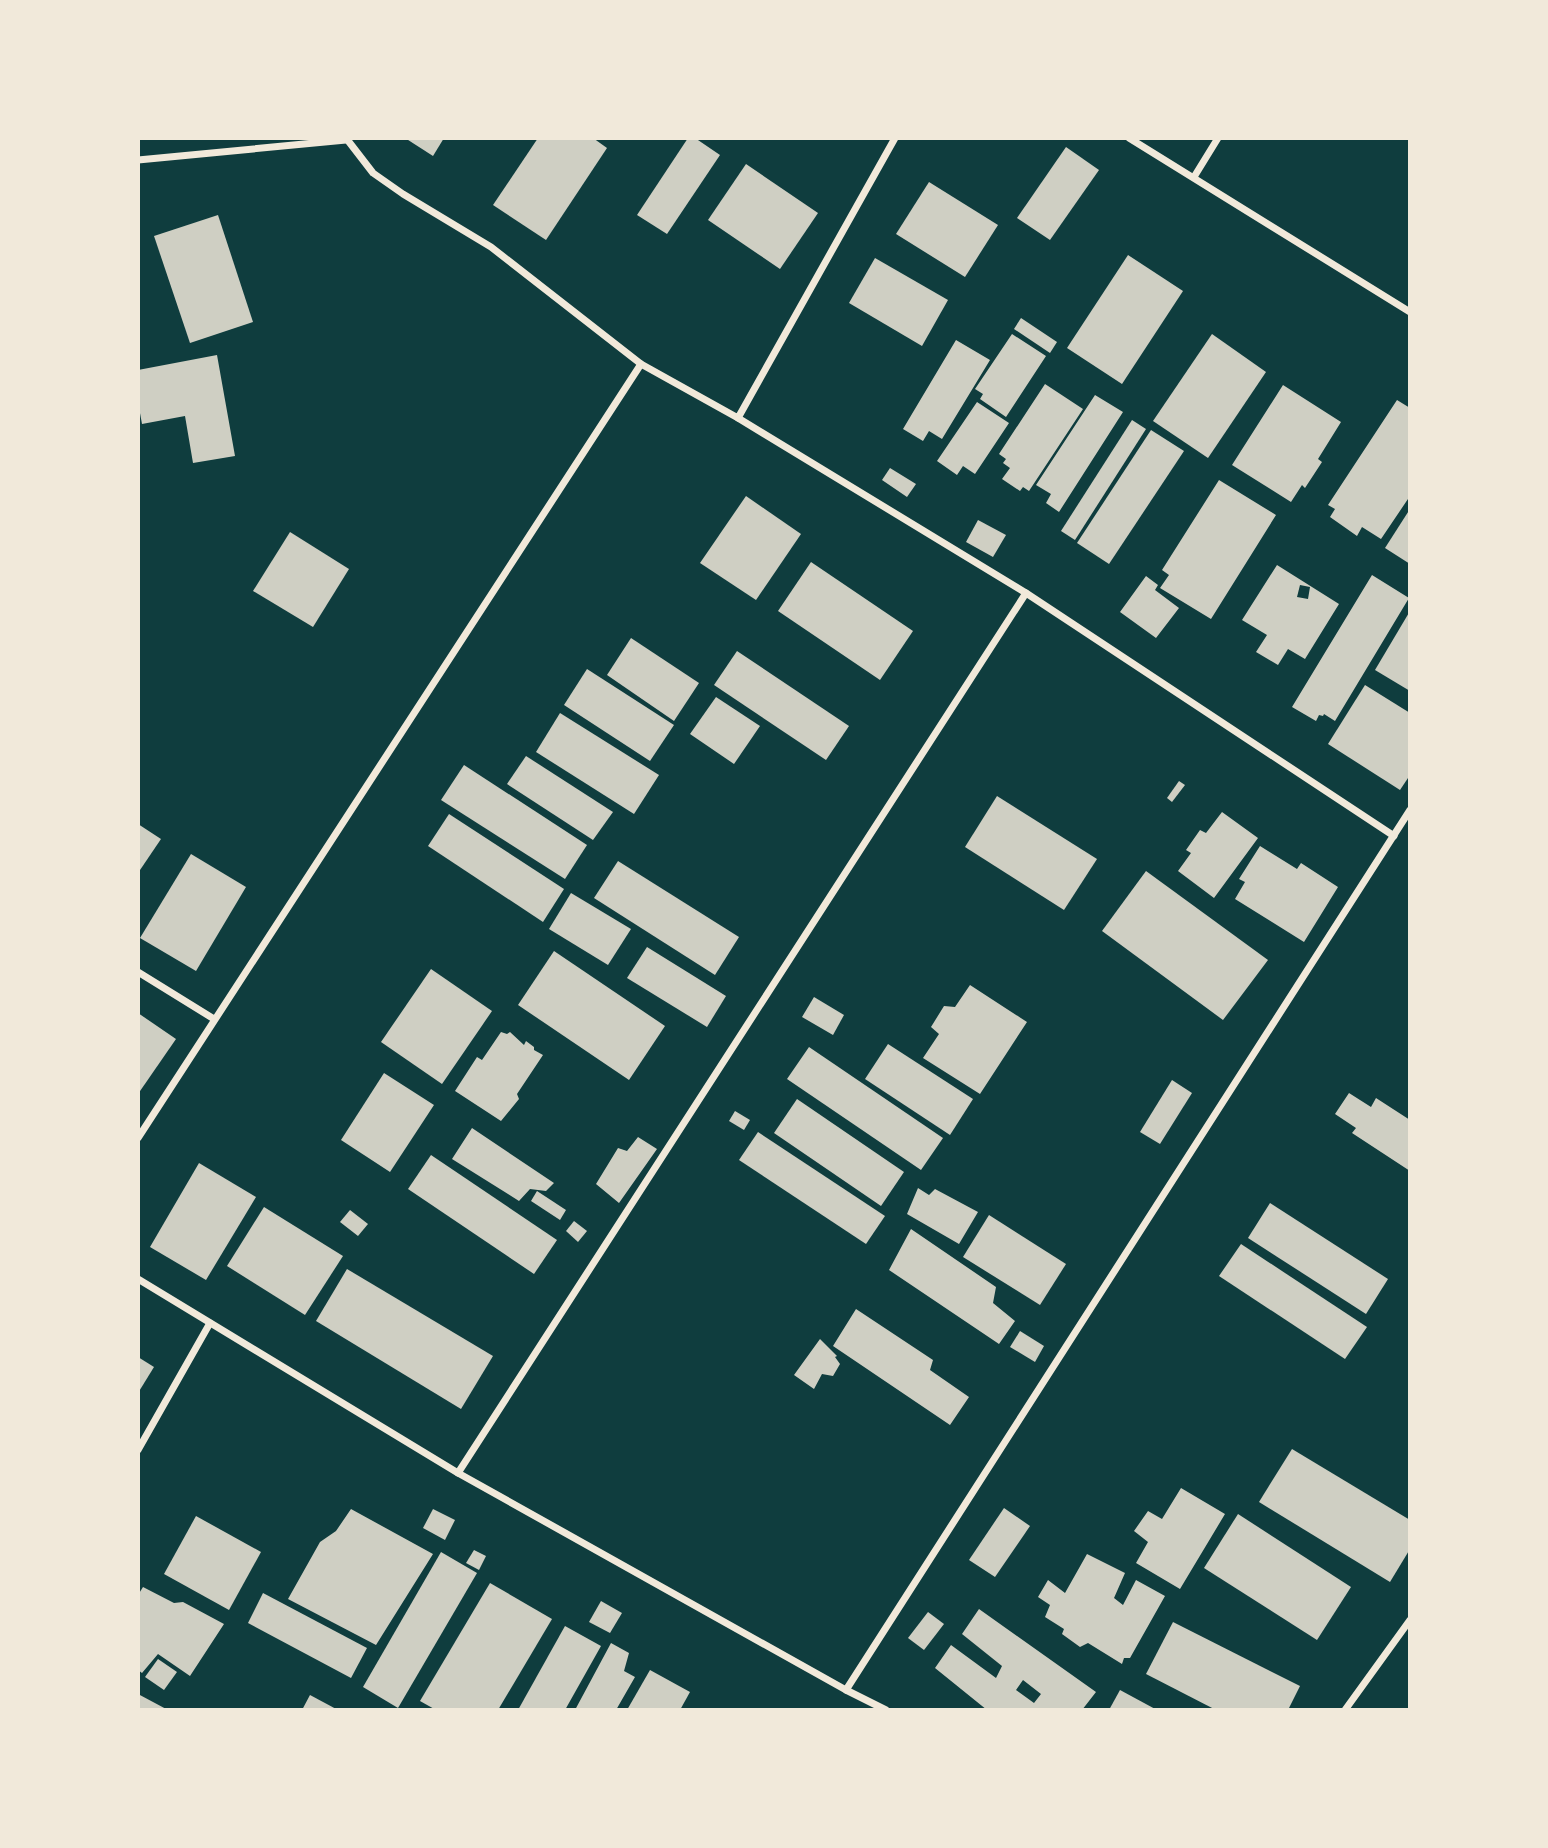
<svg xmlns="http://www.w3.org/2000/svg" width="1548" height="1848" font-family="'Golos Text',sans-serif">
  <style>
    .building { fill: #cfcfc3; fill-rule: evenodd }
    .lines { fill: none; stroke-linecap: round; stroke-linejoin: round }
    .minor { stroke: #f1e9da; stroke-width: 7 }
  </style>
  <rect width="100%" height="100%" fill="#0f3d3e"/>
  <g class="building">
    <polygon points="405,138 444,138 433,156"/>
    <polygon points="538,138 593,138 607,148 546,240 493,205"/>
    <polygon points="688,138 695,138 720,155 667,234 637,215"/>
    <polygon points="1066,147 1099,170 1050,240 1017,218"/>
    <polygon points="746,164 818,213 780,269 708,220"/>
    <polygon points="929,182 998,225 965,277 896,234"/>
    <polygon points="218,215 253,322 190,343 154,236"/>
    <polygon points="1128,255 1183,291 1122,384 1067,348"/>
    <polygon points="875,258 948,300 922,346 849,303"/>
    <polygon points="1021,318 1057,342 1050,353 1014,329"/>
    <polygon points="1012,334 1046,356 1006,417 980,399 983,394 975,389"/>
    <polygon points="1212,334 1266,372 1208,458 1153,421"/>
    <polygon points="956,340 990,360 942,439 929,431 923,441 903,429"/>
    <polygon points="217,355 235,456 193,463 185,416 142,424 138,402 138,370"/>
    <polygon points="1045,384 1083,409 1029,491 1023,487 1020,491 1002,479 1010,468 1003,463 1006,459 999,454"/>
    <polygon points="1283,385 1341,422 1318,459 1322,462 1305,488 1302,485 1291,502 1232,465"/>
    <polygon points="1095,395 1123,412 1059,512 1046,503 1051,494 1036,485"/>
    <polygon points="1397,400 1410,408 1410,496 1381,539 1362,527 1357,536 1330,517 1335,509 1328,505"/>
    <polygon points="977,402 1009,423 975,474 963,466 957,475 937,461"/>
    <polygon points="1132,420 1146,429 1075,540 1061,531"/>
    <polygon points="1151,430 1184,451 1109,564 1077,543"/>
    <polygon points="890,468 916,484 907,497 882,480"/>
    <polygon points="1219,480 1276,515 1211,619 1160,588 1169,575 1162,570"/>
    <polygon points="746,496 801,534 756,600 700,563"/>
    <polygon points="1410,509 1410,564 1385,548"/>
    <polygon points="978,520 1006,535 993,557 966,542"/>
    <polygon points="290,532 349,569 313,627 253,591"/>
    <polygon points="811,562 913,631 880,680 778,611"/>
    <path d="M 1277,565 L 1339,604 L 1305,659 L 1288,649 L 1278,665 L 1256,652 L 1267,635 L 1242,620 ZM 1300,585 L 1310,587 L 1308,599 L 1297,597 Z"/>
    <polygon points="1372,575 1409,598 1335,721 1324,714 1323,716 1319,715 1316,721 1292,707"/>
    <polygon points="1146,576 1158,585 1155,590 1179,608 1156,638 1120,612"/>
    <polygon points="1410,611 1410,691 1375,670"/>
    <polygon points="631,638 699,683 674,721 607,675"/>
    <polygon points="737,651 849,726 826,760 714,685"/>
    <polygon points="587,669 674,725 650,761 564,705"/>
    <polygon points="1365,685 1410,713 1410,775 1400,790 1328,744"/>
    <polygon points="716,697 760,726 734,764 690,734"/>
    <polygon points="560,713 659,775 634,814 536,752"/>
    <polygon points="526,756 613,812 593,840 507,784"/>
    <polygon points="464,765 587,845 565,879 441,800"/>
    <polygon points="1179,781 1185,785 1172,802 1167,798"/>
    <polygon points="997,796 1097,859 1064,910 965,847"/>
    <polygon points="1222,812 1258,838 1214,898 1178,871 1191,853 1186,850 1200,830 1206,833"/>
    <polygon points="449,814 564,889 543,922 428,846"/>
    <polygon points="138,824 161,839 138,873"/>
    <polygon points="1260,846 1297,869 1301,863 1338,887 1304,942 1235,899 1245,882 1239,879"/>
    <polygon points="191,854 246,887 196,971 140,938"/>
    <polygon points="618,861 739,937 715,975 594,898"/>
    <polygon points="1146,871 1268,960 1223,1020 1102,931"/>
    <polygon points="571,893 631,929 608,965 549,929"/>
    <polygon points="647,947 726,996 707,1027 627,978"/>
    <polygon points="554,951 665,1026 629,1080 518,1005"/>
    <polygon points="431,969 492,1011 442,1084 381,1042"/>
    <polygon points="970,985 1027,1022 980,1094 923,1058 939,1034 931,1027 944,1006 955,1007"/>
    <polygon points="814,997 844,1015 833,1035 802,1017"/>
    <polygon points="138,1013 176,1039 138,1094"/>
    <polygon points="501,1032 507,1034 510,1032 524,1045 526,1041 534,1047 534,1050 543,1055 517,1094 519,1099 501,1121 455,1091 477,1057 482,1060"/>
    <polygon points="888,1044 973,1099 950,1135 865,1079"/>
    <polygon points="809,1047 943,1138 921,1170 787,1079"/>
    <polygon points="384,1073 434,1105 390,1172 341,1140"/>
    <polygon points="1172,1080 1192,1093 1160,1144 1140,1132"/>
    <polygon points="1349,1093 1371,1107 1376,1098 1410,1120 1410,1171 1352,1133 1356,1128 1335,1114"/>
    <polygon points="797,1099 904,1172 881,1206 774,1133"/>
    <polygon points="735,1111 750,1120 744,1130 729,1121"/>
    <polygon points="472,1128 554,1183 546,1191 530,1189 519,1201 452,1159"/>
    <polygon points="758,1132 885,1216 866,1244 739,1160"/>
    <polygon points="638,1137 657,1149 619,1203 596,1184 618,1148 627,1151"/>
    <polygon points="431,1155 557,1240 534,1274 408,1189"/>
    <polygon points="199,1163 256,1197 206,1280 150,1247"/>
    <polygon points="918,1188 929,1195 935,1189 978,1212 959,1244 907,1214"/>
    <polygon points="537,1191 566,1210 560,1220 531,1201"/>
    <polygon points="1270,1203 1388,1279 1366,1314 1248,1238"/>
    <polygon points="264,1207 343,1256 305,1315 227,1266"/>
    <polygon points="350,1210 368,1224 358,1236 340,1222"/>
    <polygon points="989,1215 1066,1264 1040,1305 963,1257"/>
    <polygon points="574,1221 587,1231 578,1242 566,1231"/>
    <polygon points="911,1229 996,1287 993,1303 1015,1321 999,1344 889,1270"/>
    <polygon points="1241,1244 1367,1327 1345,1359 1219,1276"/>
    <polygon points="347,1269 493,1356 461,1409 316,1321"/>
    <polygon points="856,1309 933,1360 930,1370 969,1397 950,1425 833,1346"/>
    <polygon points="1020,1331 1044,1346 1035,1362 1010,1347"/>
    <polygon points="820,1339 837,1356 835,1357 840,1364 833,1376 822,1374 814,1389 794,1375"/>
    <polygon points="138,1357 154,1367 138,1393"/>
    <polygon points="1292,1449 1410,1520 1410,1549 1390,1582 1259,1502"/>
    <polygon points="1181,1488 1225,1514 1180,1589 1136,1563 1148,1542 1134,1531 1148,1511 1162,1519"/>
    <polygon points="1004,1508 1030,1526 995,1577 969,1560"/>
    <polygon points="351,1509 433,1554 376,1645 288,1599 320,1542 336,1531"/>
    <polygon points="433,1509 455,1520 445,1540 423,1528"/>
    <polygon points="1238,1514 1351,1587 1317,1640 1204,1568"/>
    <polygon points="196,1516 261,1552 229,1610 164,1574"/>
    <polygon points="474,1550 486,1556 479,1570 466,1563"/>
    <polygon points="441,1552 477,1573 398,1708 363,1687"/>
    <polygon points="1087,1554 1125,1573 1114,1598 1123,1605 1136,1580 1165,1596 1130,1658 1124,1658 1122,1664 1088,1643 1080,1647 1062,1634 1064,1629 1045,1617 1050,1605 1038,1597 1048,1580 1065,1593"/>
    <polygon points="490,1583 552,1619 498,1710 436,1710 420,1701"/>
    <polygon points="143,1587 174,1603 183,1602 224,1624 190,1676 158,1654 142,1673 138,1670 138,1595"/>
    <polygon points="263,1593 367,1648 351,1678 248,1623"/>
    <polygon points="601,1601 622,1613 610,1633 589,1622"/>
    <path d="M 979,1609 L 1096,1692 L 1082,1710 L 987,1710 L 935,1668 L 951,1645 L 996,1678 L 1002,1666 L 962,1634 ZM 1023,1680 L 1041,1694 L 1034,1703 L 1016,1690 Z"/>
    <polygon points="928,1612 944,1624 924,1650 908,1638"/>
    <polygon points="1173,1622 1300,1686 1288,1710 1216,1710 1146,1674"/>
    <polygon points="565,1626 601,1646 565,1710 518,1710"/>
    <polygon points="611,1643 629,1653 624,1671 635,1677 616,1710 575,1710"/>
    <polygon points="158,1659 177,1672 164,1690 145,1677"/>
    <polygon points="650,1670 690,1692 680,1710 627,1710"/>
    <polygon points="1120,1690 1157,1710 1109,1710"/>
    <polygon points="138,1694 168,1710 138,1710"/>
    <polygon points="310,1695 338,1710 302,1710"/>
  </g>
  <g class="lines">
    <g class="minor">
      <polyline points="346,138 373,173 403,194 491,247 641,364 738,418 895,138"/>
      <polyline points="1129,138 1410,312"/>
      <polyline points="138,160 346,140"/>
      <polyline points="1194,177 1218,138"/>
      <polyline points="738,418 1026,593"/>
      <polyline points="138,972 214,1019"/>
      <polyline points="138,1138 641,364"/>
      <polyline points="138,1279 458,1473 846,1690 886,1710"/>
      <polyline points="138,1450 210,1323"/>
      <polyline points="458,1473 1026,593 1394,836"/>
      <polyline points="846,1690 1410,810"/>
      <polyline points="1345,1710 1410,1620"/>
    </g>
  </g>
  <rect width="1548" height="1848" fill="none" stroke="#f1e9da" stroke-width="280"/>
</svg>
